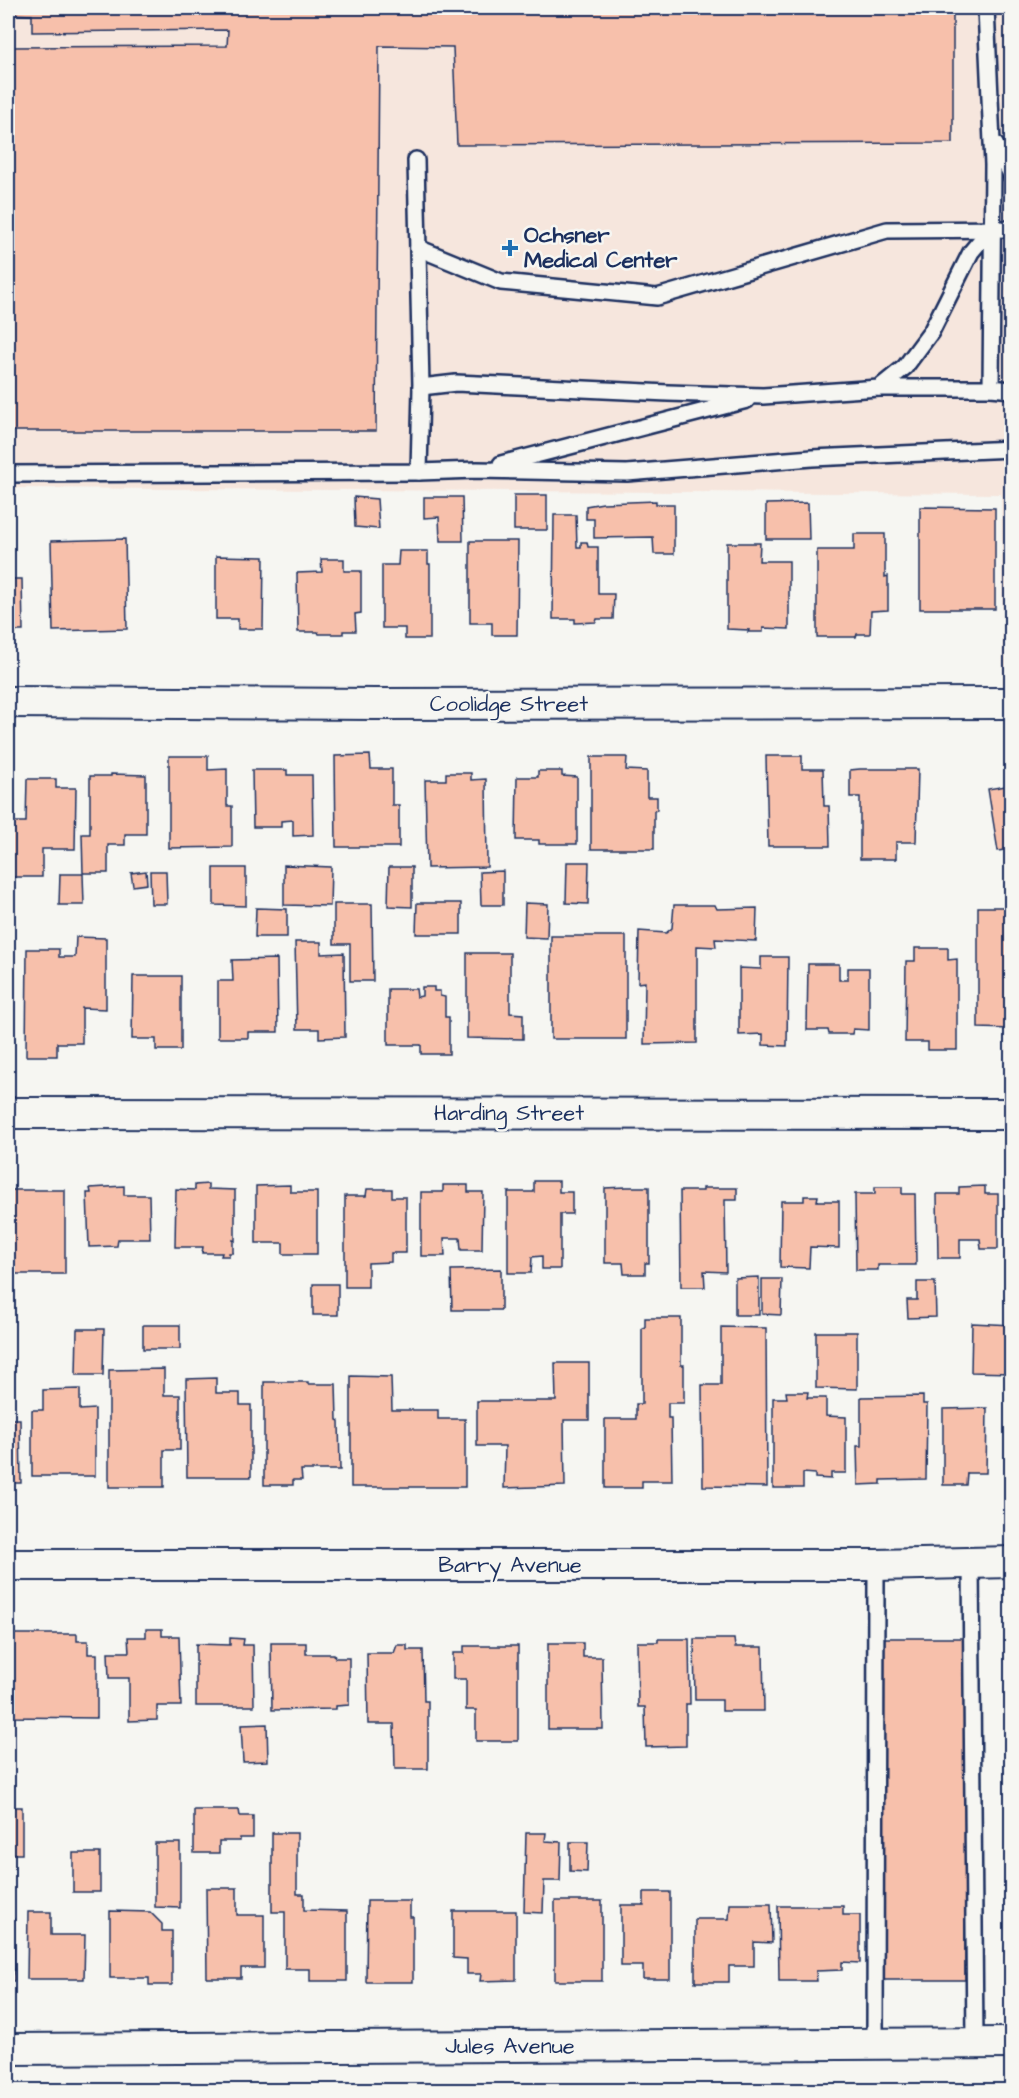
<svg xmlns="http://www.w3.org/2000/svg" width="1019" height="2098" font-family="'Architects Daughter',sans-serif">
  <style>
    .built { fill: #f6e6dd }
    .building { fill: #f7c0ab; stroke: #1b2f5e; stroke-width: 1.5 }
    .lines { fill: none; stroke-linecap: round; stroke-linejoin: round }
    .service-casing { stroke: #1b2f5e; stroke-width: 20 }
    .minor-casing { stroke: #1b2f5e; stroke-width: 34 }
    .service { stroke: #f6f6f2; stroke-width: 15 }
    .minor { stroke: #f6f6f2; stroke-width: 30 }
    .poi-dot { fill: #1f6fb2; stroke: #f6f6f2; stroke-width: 2 }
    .labels { text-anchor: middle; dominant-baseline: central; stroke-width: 5; stroke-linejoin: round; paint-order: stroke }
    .poi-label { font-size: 22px; font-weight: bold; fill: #1b2f5e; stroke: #f6f6f2; text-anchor: start }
    .street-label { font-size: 22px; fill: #1b2f5e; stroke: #f6f6f2 }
  </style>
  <rect width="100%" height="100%" fill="#f6f6f2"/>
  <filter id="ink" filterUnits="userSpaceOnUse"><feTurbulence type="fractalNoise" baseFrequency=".0167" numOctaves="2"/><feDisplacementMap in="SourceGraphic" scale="12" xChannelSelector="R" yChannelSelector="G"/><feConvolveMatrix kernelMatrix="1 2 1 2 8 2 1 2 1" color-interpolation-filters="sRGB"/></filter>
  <g filter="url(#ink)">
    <polygon class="built" points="8,8 1011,8 1011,1492 1001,494 8,488"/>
    <g class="building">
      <polygon points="8,8 953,8 953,143 457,145 453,47 379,46 376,431 8,431 8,47 227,46 228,30 32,32 32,15 8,14"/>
      <rect x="514" y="495" width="33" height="35"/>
      <polygon points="354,497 377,499 379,529 355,527"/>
      <polygon points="424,497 462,497 463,541 440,541 439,517 424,518"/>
      <polygon points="656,501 656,504 674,504 674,554 654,554 653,537 594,538 594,519 586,519 586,506 603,503"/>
      <polygon points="808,503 809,539 766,539 766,504"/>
      <polygon points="920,507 995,508 995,609 920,609"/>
      <polygon points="554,515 576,515 577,547 581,547 581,542 587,542 588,547 598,547 598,594 614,594 613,619 597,619 596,622 575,623 575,619 553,619"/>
      <polygon points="854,534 885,534 885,577 888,576 888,610 871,611 870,634 857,634 856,637 817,637 817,550 854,550"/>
      <polygon points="125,539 127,629 53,631 51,541"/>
      <polygon points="470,541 518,541 517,635 492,635 492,623 470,623"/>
      <polygon points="727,543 760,543 759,561 789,561 789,629 763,628 763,632 748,632 749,630 727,629"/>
      <polygon points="399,551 428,551 428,564 430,564 430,639 405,639 405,628 382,628 382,565 398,565"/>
      <polygon points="216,556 264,557 263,629 238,629 238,619 216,619"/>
      <polygon points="321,559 344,559 344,571 361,571 361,613 355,614 356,631 343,631 343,634 319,634 318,632 298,632 297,573 322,572"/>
      <polygon points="8,579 22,579 23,631 9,631 9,637 8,637"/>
      <polygon points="370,755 371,769 392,769 392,805 399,805 399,847 336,847 335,756"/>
      <polygon points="169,756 208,756 208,770 227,769 227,806 232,806 232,847 169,848"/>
      <polygon points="766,756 802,756 802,769 823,769 824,806 829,806 830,846 768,846"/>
      <polygon points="591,757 627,757 626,770 647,771 647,797 657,797 657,810 654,811 654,849 591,849"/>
      <polygon points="860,769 918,769 916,842 896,842 896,859 860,859 860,797 850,797 850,770"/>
      <polygon points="252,770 287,770 287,775 312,775 313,835 293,836 293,820 281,821 281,827 253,827"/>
      <polygon points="538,771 562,771 562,776 577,777 577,844 539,844 539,840 516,840 517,777 538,777"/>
      <polygon points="446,773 471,773 471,780 486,779 487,867 427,868 425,780 446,780"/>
      <polygon points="111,774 146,775 146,834 125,834 125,845 108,845 108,873 83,873 82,834 90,834 90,776 111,776"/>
      <polygon points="27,779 56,779 56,788 76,788 75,849 42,849 42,877 9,877 9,822 26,822"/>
      <polygon points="1012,785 1012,849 998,851 988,789"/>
      <polygon points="567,862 589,862 588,904 566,903"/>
      <polygon points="284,865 331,867 330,906 284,905"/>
      <polygon points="389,867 412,867 412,907 388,906"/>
      <polygon points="214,868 246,868 246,906 214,905"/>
      <polygon points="146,871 147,884 133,886 131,873"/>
      <polygon points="150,871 166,871 167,904 151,904"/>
      <polygon points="503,871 503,905 481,905 480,872"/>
      <polygon points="60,874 83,874 84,905 59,905"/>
      <polygon points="417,903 461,903 461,934 416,934"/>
      <polygon points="525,903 548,904 547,938 524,937"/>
      <polygon points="334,904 372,904 373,981 350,981 350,944 334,944"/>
      <polygon points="674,905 715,905 717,909 757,908 756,941 715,939 716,947 697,946 697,1043 644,1044 645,982 638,983 639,931 666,933 672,928"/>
      <polygon points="978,907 1012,907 1012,1029 978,1028"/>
      <polygon points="256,908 287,909 287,937 255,937"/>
      <rect x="551" y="936" width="75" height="103"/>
      <polygon points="76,937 106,938 106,1009 82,1008 82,1043 57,1043 57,1056 26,1056 27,949 59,949 59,957 75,957"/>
      <polygon points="295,942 321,942 321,954 344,953 345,1037 319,1038 319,1029 297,1029"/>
      <polygon points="915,948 948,948 948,960 957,959 957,1050 928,1050 928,1042 905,1042 906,961 915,961"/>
      <polygon points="467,953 510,953 510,1013 523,1014 523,1039 467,1038"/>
      <polygon points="761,957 788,957 787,1046 763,1045 763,1034 739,1035 739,968 761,969"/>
      <polygon points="277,959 278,1032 248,1032 248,1038 218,1038 218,981 233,981 232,960"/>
      <polygon points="808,964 839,964 839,980 848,980 848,968 869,968 869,1030 853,1029 852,1034 829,1034 828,1030 807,1030"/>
      <polygon points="133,976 181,976 181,1050 156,1050 156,1039 132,1039"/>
      <polygon points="422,987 434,987 434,991 440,991 440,996 445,997 445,1017 449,1017 449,1054 421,1054 421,1045 388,1045 388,989 416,989 417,997 422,996"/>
      <polygon points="534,1181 559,1181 559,1192 572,1192 572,1214 560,1214 560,1269 542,1269 542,1256 532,1257 531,1273 508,1273 508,1192 534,1192"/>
      <polygon points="208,1184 208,1189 235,1190 235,1241 233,1240 233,1253 229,1253 229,1256 221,1256 222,1253 202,1253 203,1247 175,1247 176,1189 195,1190 195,1185"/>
      <polygon points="290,1185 290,1192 317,1192 317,1254 283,1254 283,1243 256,1243 256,1186"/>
      <polygon points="443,1185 468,1185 468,1192 483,1192 482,1250 461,1250 460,1238 444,1238 445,1256 421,1256 421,1192 443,1192"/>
      <polygon points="124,1186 124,1195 149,1195 150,1239 118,1239 117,1246 89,1247 87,1193 91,1193 90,1188"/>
      <polygon points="985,1186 985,1194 998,1194 998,1249 981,1249 980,1239 960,1239 960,1258 938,1258 937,1194 959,1194 959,1187"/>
      <polygon points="626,1187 649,1187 649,1263 645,1263 645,1274 624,1274 623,1263 605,1263 605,1188"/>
      <polygon points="875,1187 902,1187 902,1194 915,1194 916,1265 878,1265 878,1270 856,1270 855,1194 875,1194"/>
      <polygon points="703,1188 737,1188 737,1200 725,1200 726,1272 704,1271 705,1287 681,1287 680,1191 703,1191"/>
      <polygon points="367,1189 392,1189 392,1197 406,1197 406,1253 391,1253 391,1262 368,1263 368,1287 345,1287 345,1196 366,1196"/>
      <rect x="8" y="1190" width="57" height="84"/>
      <polygon points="804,1196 818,1196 817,1201 839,1201 839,1248 810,1247 809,1268 780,1267 781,1201 804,1201"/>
      <polygon points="501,1269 501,1310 452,1310 451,1270"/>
      <polygon points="759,1277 759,1315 735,1315 735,1278"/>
      <polygon points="762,1279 782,1279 781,1315 762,1314"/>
      <polygon points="917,1282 935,1282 936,1317 908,1318 907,1300 917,1300"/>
      <rect x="313" y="1284" width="25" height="31"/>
      <polygon points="645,1318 681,1318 681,1365 684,1365 684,1403 668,1403 668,1418 671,1418 672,1481 642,1481 642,1488 605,1488 605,1419 636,1419 636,1404 642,1404 642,1328 645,1327"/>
      <polygon points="972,1323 1012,1325 1012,1373 971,1372"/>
      <rect x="143" y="1325" width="37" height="24"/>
      <polygon points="721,1327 766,1328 767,1487 703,1486 702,1385 721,1385"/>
      <polygon points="77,1329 104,1329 103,1375 76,1375"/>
      <polygon points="816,1332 857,1332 857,1389 816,1388"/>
      <polygon points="555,1363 589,1363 589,1420 564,1420 565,1486 504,1488 505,1446 477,1446 477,1401 556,1401"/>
      <polygon points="164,1369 164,1395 180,1395 180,1450 164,1450 164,1487 109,1487 109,1370"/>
      <polygon points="351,1376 391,1377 392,1410 438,1410 438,1419 465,1419 465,1487 351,1487"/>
      <polygon points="216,1378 216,1393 240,1393 240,1405 251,1405 251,1477 187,1477 186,1379"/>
      <polygon points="264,1382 308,1382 308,1384 336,1384 337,1420 339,1421 340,1470 301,1470 302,1480 293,1480 293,1485 264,1485"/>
      <polygon points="80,1389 80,1410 95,1409 95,1476 32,1476 32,1410 43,1410 43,1390"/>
      <polygon points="786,1392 808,1392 807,1398 826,1398 826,1416 846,1417 846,1473 831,1473 831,1479 815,1478 815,1474 803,1473 803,1488 773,1488 773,1398 787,1398"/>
      <polygon points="923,1396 923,1404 927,1404 926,1479 881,1480 881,1484 858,1485 857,1446 861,1446 861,1397"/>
      <polygon points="987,1408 986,1473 967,1473 966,1485 943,1485 943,1409"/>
      <polygon points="8,1419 20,1419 21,1483 8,1483"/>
      <polygon points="146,1629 162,1629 162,1636 179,1636 181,1706 157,1706 157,1720 129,1721 129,1678 109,1678 108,1652 129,1652 128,1637 146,1637"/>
      <polygon points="8,1634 77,1634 77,1641 88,1641 88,1654 97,1654 97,1718 8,1717"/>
      <polygon points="230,1638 244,1639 243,1645 253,1645 254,1706 196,1706 196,1644 230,1645"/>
      <polygon points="883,1638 965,1638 965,1980 882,1980"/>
      <polygon points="658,1639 689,1639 690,1704 686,1704 686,1746 646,1747 645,1707 638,1707 637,1642 658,1642"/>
      <polygon points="694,1639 734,1639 735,1647 763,1647 764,1711 722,1711 722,1700 695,1700"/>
      <polygon points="271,1643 306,1643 306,1654 334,1654 335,1658 349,1658 349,1705 336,1706 336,1709 272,1710"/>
      <polygon points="548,1643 583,1643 583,1657 602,1657 603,1729 548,1729"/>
      <polygon points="397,1645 407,1645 407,1650 423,1650 424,1701 428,1701 428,1769 395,1769 394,1724 368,1724 367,1653 394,1653"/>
      <polygon points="464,1646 518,1646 518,1741 476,1741 476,1710 466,1710 466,1679 453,1679 453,1653 464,1653"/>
      <polygon points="267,1724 268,1761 243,1762 241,1725"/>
      <rect x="8" y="1807" width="14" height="47"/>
      <polygon points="194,1810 239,1810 240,1816 253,1816 253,1838 240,1838 240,1841 219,1841 219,1853 194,1853"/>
      <polygon points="272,1833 297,1833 297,1894 304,1894 304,1910 347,1911 347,1981 310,1981 310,1969 285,1969 285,1912 272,1912"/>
      <polygon points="526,1833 546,1833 545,1841 561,1842 560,1881 544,1881 543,1913 524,1912"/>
      <polygon points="570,1842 588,1842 587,1872 570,1871"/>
      <polygon points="155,1843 180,1843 180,1908 155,1907"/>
      <rect x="73" y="1853" width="27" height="39"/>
      <polygon points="206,1888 237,1888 237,1915 264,1915 264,1968 241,1968 241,1978 207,1978"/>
      <polygon points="644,1892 670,1892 670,1979 643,1979 643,1966 621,1966 621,1905 644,1905"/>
      <polygon points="367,1901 410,1901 410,1917 413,1917 413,1982 366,1982"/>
      <rect x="555" y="1901" width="47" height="80"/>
      <polygon points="730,1904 771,1904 772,1943 754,1942 754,1966 729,1966 729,1982 695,1982 695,1919 729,1919"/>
      <polygon points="778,1906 843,1906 843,1915 860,1915 860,1963 842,1962 842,1970 816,1971 817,1981 779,1981"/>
      <polygon points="110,1911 150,1912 162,1924 162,1931 172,1931 172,1985 149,1985 149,1978 110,1978"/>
      <polygon points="453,1911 516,1911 516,1980 480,1981 481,1974 467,1974 467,1959 453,1958"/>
      <polygon points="28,1912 51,1912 51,1935 85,1935 84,1979 27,1979"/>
      <rect x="8" y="1919" width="6" height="62"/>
    </g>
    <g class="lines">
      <g class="service-casing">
        <g id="service">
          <polyline points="986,8 993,165 991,388"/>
          <polyline points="995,144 1012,176"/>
          <polyline points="416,160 421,387 419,472"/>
          <polyline points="418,248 501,282 657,297 887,230 1012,229"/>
          <polyline points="421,387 456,383 668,393 763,396 879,388 991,388 1012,390"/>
          <polyline points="879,388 905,367 931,332 971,252 992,227"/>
          <polyline points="501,464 747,400"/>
          <polyline points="8,474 419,472 477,470 627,473 812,458 1012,449"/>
          <polyline points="971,1563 975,2043"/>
          <polyline points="875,2044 876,1565"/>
        </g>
      </g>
      <g class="minor-casing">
        <g id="minor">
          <polyline points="8,702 377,704 1012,703"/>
          <polyline points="8,1113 1012,1114"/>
          <polyline points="8,1565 876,1565 1012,1562"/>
          <polyline points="8,2049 1012,2043"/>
        </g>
      </g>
      <use href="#service" class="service"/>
      <use href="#minor" class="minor"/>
    </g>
  </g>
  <path class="poi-dot" d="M507 239h6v6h6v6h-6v6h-6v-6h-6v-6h6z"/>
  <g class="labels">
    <g class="poi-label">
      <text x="524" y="235">Ochsner<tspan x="524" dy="25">Medical Center</tspan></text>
    </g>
    <g class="street-label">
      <text x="509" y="704">Coolidge Street</text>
      <text x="509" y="1113">Harding Street</text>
      <text x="510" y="1565">Barry Avenue</text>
      <text x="510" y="2046">Jules Avenue</text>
    </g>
  </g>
  <rect width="1019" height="2098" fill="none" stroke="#f6f6f2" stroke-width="30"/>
  <rect x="15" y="15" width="989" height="2068" fill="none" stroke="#1b2f5e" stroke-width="2" filter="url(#ink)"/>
</svg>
